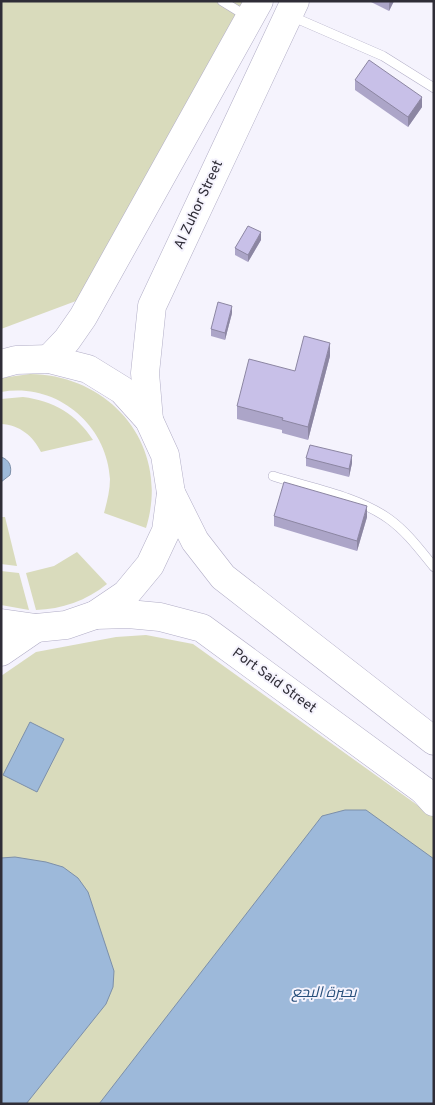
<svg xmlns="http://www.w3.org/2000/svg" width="435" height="1105" font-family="Overpass,Cairo,sans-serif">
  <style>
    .green { fill: #d9dbbc }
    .water { fill: #9db9da; stroke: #7c8fa9 }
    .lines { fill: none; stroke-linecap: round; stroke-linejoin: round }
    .service-casing { stroke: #b1adc6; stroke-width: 10 }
    .primary-casing { stroke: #b1adc6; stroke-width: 29 }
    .motorway-casing { stroke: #b1adc6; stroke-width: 29 }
    .service { stroke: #fff; stroke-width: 9 }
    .primary { stroke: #fff; stroke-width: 28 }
    .motorway { stroke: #fff; stroke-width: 28 }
    .wall { fill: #aca5c8 }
    .shaded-wall { fill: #8c86a2 }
    .building { fill: #c8c0e8; stroke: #8c86a2 }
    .labels { text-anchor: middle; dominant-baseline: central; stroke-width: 4; stroke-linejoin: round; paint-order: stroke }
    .street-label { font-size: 14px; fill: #2f2d37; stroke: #f5f3fd }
    .water-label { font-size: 15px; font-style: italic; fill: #284f7b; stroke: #f5f3fd }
  </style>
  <rect width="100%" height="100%" fill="#f5f3fd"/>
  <g class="green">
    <polygon points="1,1 243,1 76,301 1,329"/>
    <path d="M 30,374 C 112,375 171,447 146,528 L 104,513 C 107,502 110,490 110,479 C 107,424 56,382 1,392 L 1,378 Z"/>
    <path d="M 23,397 C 54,401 76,414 93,440 L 41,452 C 33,436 20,425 1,424 L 1,399 Z"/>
    <polygon points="1,517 5,517 17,566 1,564"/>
    <path d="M 77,552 L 107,584 C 86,601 62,609 36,610 L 26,573 L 54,566 Z"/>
    <polygon points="1,571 19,573 29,610 1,605"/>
    <polygon points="146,635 193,644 434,817 434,1104 1,1104 1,676 36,652 116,637"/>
  </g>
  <g class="water">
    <path d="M 1,457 C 10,460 12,467 10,475 L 1,482 Z"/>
    <polygon points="30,722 64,739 37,792 3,775"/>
    <polygon points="345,810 366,810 434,859 434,1104 99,1104 322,816"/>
    <polygon points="15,857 46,862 63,867 78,878 88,892 114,971 113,987 106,1004 26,1104 1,1104 1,858"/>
  </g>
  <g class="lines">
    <g class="service-casing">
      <g id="service">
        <polyline points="222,1 248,17"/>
        <polyline points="291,16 383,56 434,88"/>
        <path d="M 273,476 C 311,488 357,496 389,519 C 407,532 420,550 434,567"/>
      </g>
    </g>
    <g class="primary-casing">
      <g id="primary">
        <polyline points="49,359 67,340 83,317 259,1"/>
        <polyline points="1,364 16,360 49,359 88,369 122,390 149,420 165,455 171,493 166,531 150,565 126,594 95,615 66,625 36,628 1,623"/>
        <polyline points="149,420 145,373 152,306 295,1"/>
        <polyline points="171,493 195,541 223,577 434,741"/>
        <polyline points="95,615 128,614 160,617 202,628 434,798"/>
        <polyline points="1,652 36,628"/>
      </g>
    </g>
    <g class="motorway-casing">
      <polyline id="motorway" points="424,791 434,802"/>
    </g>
    <use href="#service" class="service"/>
    <use href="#primary" class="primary"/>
    <use href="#motorway" class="motorway"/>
  </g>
  <g class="wall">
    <polygon points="369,1 394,1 389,11"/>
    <polygon points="355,80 422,107 408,127 355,90"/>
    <polygon points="261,240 248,262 235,255 235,248"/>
    <polygon points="232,313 225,340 211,336 211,329"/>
    <polygon points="330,356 308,440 282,433 282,430 237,419 237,406 295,371"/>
    <polygon points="306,458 352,463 349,477 306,466"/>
    <polygon points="274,516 367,517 357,551 274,526"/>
  </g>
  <g class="shaded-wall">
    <polygon points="390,1 394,1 389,11 389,4"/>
    <polygon points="422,97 422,107 408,127 408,117"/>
    <polygon points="261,232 261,240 248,262 248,255"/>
    <polygon points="232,306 232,313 225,340 225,333"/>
    <polygon points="330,343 330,356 308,440 308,427"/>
    <polygon points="352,455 352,463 349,477 349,469"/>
    <polygon points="367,506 367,517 357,551 357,541"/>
  </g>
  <g class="building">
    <polygon points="369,60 422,97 408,117 355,80"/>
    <polygon points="248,226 261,232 248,255 235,248"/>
    <polygon points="218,302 232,306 225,333 211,329"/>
    <polygon points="304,336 330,343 308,427 282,420 283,418 237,406 249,359 295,371"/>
    <polygon points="310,445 352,455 349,469 306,458"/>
    <polygon points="284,482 367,506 357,541 274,516"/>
  </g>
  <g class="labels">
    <g class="street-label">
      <text transform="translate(199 205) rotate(-65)">Al Zuhor Street</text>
      <text transform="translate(274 681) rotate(36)">Port Said Street</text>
    </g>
    <g class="water-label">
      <text x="324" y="993">بحيرة البجع</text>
    </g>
  </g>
  <rect width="435" height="1105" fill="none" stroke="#2f2d37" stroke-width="5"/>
</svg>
